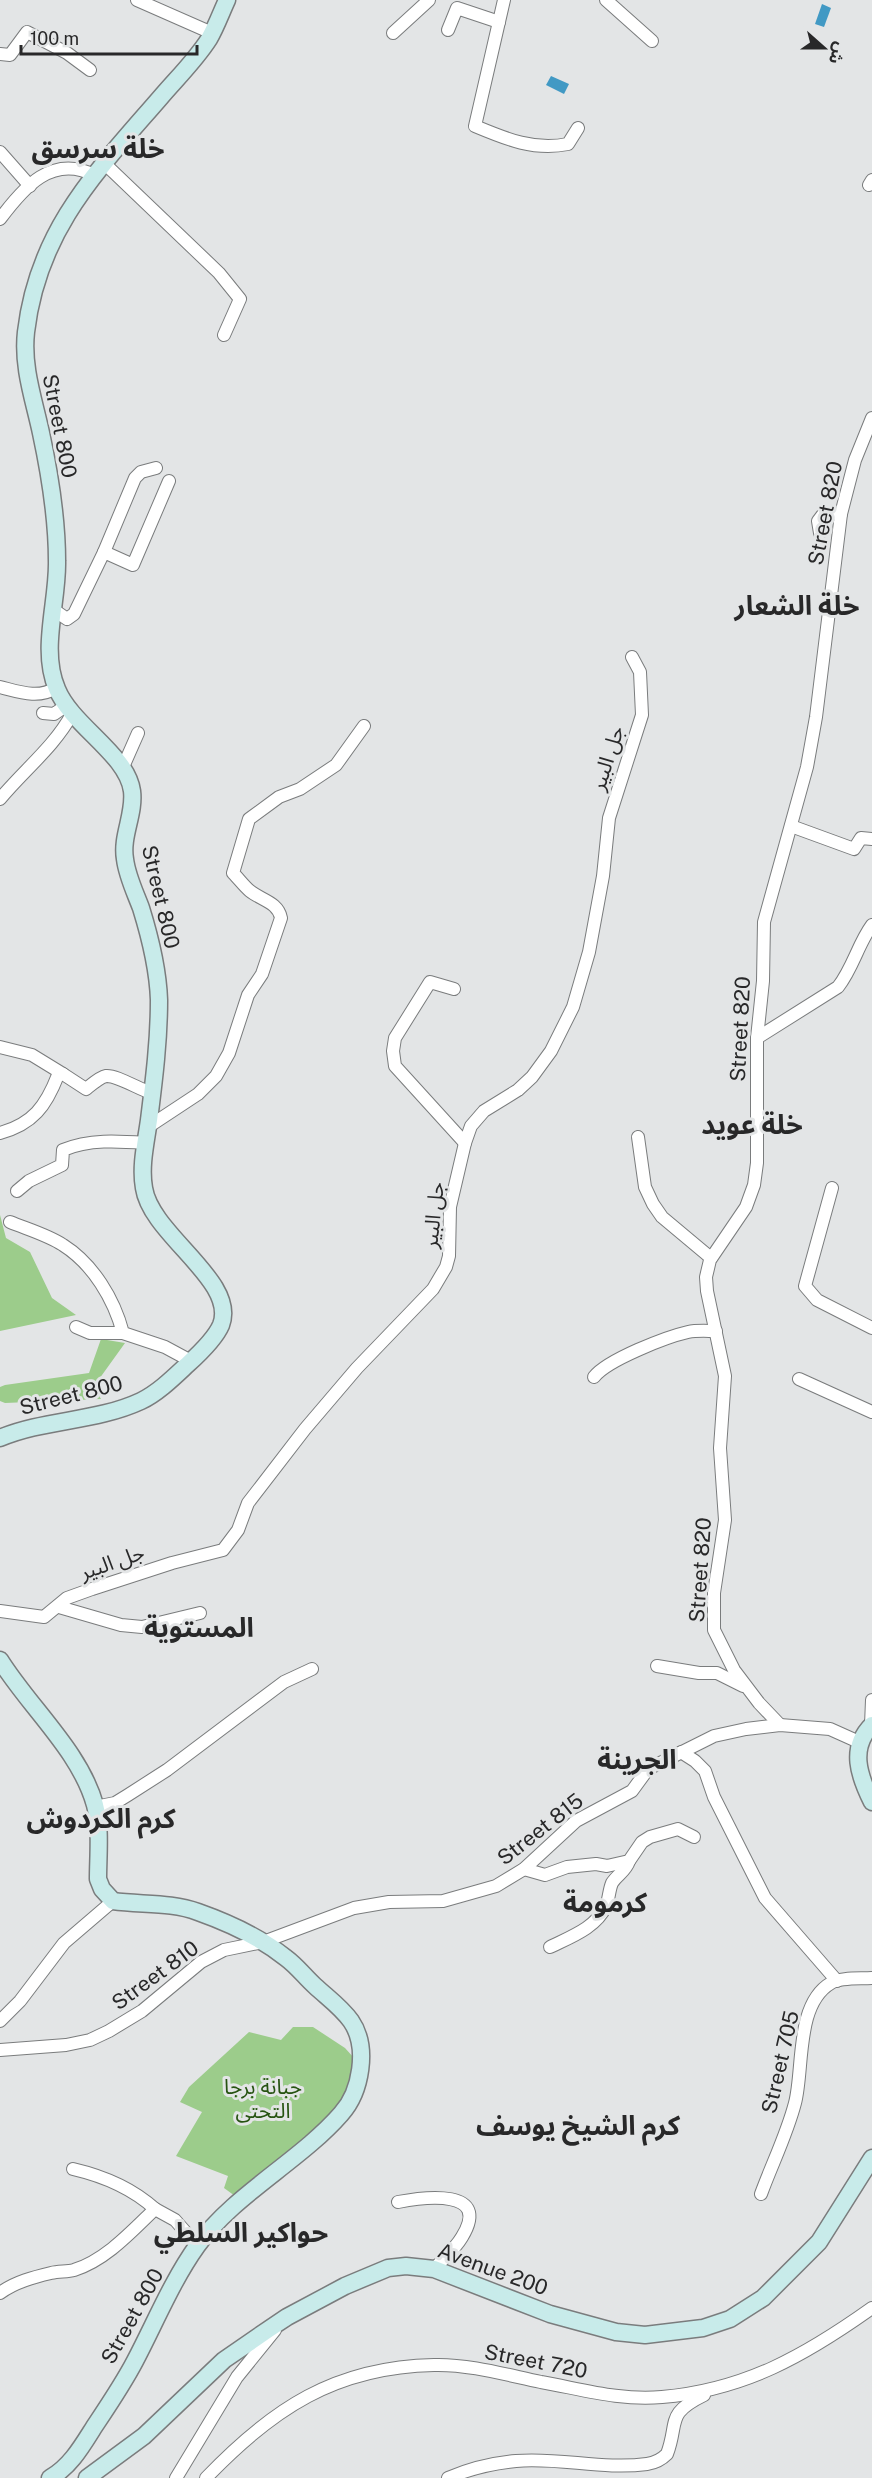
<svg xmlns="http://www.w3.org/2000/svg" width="872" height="2478" font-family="'Public Sans','Noto Sans Arabic',sans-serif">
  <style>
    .green { fill: #9ccc8b }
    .water { fill: #4199c4 }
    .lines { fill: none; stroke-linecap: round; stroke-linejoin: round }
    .street-casing { stroke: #7a7c7d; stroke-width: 14 }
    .secondary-casing { stroke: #7a7c7d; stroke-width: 19 }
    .street { stroke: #fff; stroke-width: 12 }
    .secondary { stroke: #c8ebea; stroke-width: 16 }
    .labels { text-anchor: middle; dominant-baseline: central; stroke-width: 6; stroke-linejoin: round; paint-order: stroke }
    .street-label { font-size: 21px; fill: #282829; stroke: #e3e5e6 }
    .park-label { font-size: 21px; fill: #275412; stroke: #e3e5e6 }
    .district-label { font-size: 27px; font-weight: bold; fill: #282829; stroke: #e3e5e6 }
  </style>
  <rect width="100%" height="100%" fill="#e3e5e6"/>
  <g class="green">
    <polygon points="0,1215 6,1238 30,1252 52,1298 76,1315 0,1331"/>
    <polygon points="101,1339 125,1343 97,1382 98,1394 101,1399 5,1403 0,1401 0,1387 5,1385 89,1373"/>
    <polygon points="293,2027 313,2027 345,2048 354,2058 354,2073 338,2111 235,2196 224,2188 228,2176 176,2156 202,2112 180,2102 189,2087 249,2032 281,2040"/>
  </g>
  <g class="water">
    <polygon points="822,4 831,8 824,27 815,24"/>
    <polygon points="551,76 569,84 564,94 546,85"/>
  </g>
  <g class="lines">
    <g class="street-casing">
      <g id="street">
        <polyline points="137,0 212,33"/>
        <path d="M 504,0 L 475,126 C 506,139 534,151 568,144 L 578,128"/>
        <polyline points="606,0 652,41"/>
        <polyline points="448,30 457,8 499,22"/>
        <polyline points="393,33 429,0"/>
        <polyline points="0,54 10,55 27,32 67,53 90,70"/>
        <polyline points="0,152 30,186"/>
        <polyline points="104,163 219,273 240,299 224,335"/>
        <polyline points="869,185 872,180"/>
        <path d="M 0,219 C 24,187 52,154 94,175"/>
        <polyline points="820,533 818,521 824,513 841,514"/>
        <polyline points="104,552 135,478 141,472 156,468"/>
        <polyline points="54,610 67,619 74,614 104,552 133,565 169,481"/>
        <path d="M 0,687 C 20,692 38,699 56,688"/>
        <polyline points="43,713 54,714 67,705"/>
        <polyline points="123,767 138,733"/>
        <path d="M 0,799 C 24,770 54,747 72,714"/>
        <polyline points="791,826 854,849 861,838 872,839"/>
        <polyline points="454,989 430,982 395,1038 393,1051 395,1066 465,1143"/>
        <path d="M 757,1038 L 838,987 C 853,968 858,944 872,925"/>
        <polyline points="0,1047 32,1055 63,1074"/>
        <path d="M 148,1127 L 198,1094 L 216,1076 L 229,1053 L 248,995 L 262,974 L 281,918 C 278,902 261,900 250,891 C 244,886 239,879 233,873 L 249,819 L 279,797 L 300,789 L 336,765 L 364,726"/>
        <path d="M 0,1133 C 33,1124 46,1106 58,1075 L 63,1074 L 86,1089 C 91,1085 100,1077 106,1076 C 117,1075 140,1090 152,1093"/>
        <polyline points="638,1137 645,1187 653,1204 662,1217 711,1258"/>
        <polyline points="832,1188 805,1286 817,1300 872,1328"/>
        <path d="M 17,1191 L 29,1181 L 62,1165 L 63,1150 C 89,1139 118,1141 145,1143"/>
        <path d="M 10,1222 C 27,1229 48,1235 63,1245 C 93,1264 114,1299 123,1333 L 165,1347 L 191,1361"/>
        <polyline points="76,1327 90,1333 123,1333"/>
        <path d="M 594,1377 C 607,1360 666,1337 688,1332 C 697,1330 707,1331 716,1331"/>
        <polyline points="799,1379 872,1412"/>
        <polyline points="59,1607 121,1625 142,1627 200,1613"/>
        <polyline points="0,1611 44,1617 67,1598 92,1589 172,1563 223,1550 238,1530 248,1503 305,1429 357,1368 433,1289 446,1267 449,1256 450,1207 465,1143 471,1126 484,1111 518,1090 532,1077 551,1051 573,1007 589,952 603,876 609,818 642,715 640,672 632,657"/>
        <polyline points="657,1666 699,1673 717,1673 743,1686"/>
        <polyline points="780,1725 759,1703 734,1670 714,1630 714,1593 725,1520 720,1448 725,1376 707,1291 706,1277 710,1260 746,1207 754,1185 757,1163 757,1038 763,981 764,922 807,767 816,717 841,514 855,460 872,418"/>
        <polyline points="871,1725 872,1700"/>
        <polyline points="681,1752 695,1761 705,1771 714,1797 765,1898 837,1981"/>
        <polyline points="95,1807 115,1803 128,1795 167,1770 284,1682 312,1669"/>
        <polyline points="524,1869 545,1875 567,1867 596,1864 607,1866 629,1861 642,1842 650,1837 678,1829 694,1837"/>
        <path d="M 550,1947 C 570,1937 596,1928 606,1906 C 609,1899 609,1890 612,1883 C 617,1875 626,1871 629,1861"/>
        <polyline points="0,2021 20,2001 64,1943 113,1901"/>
        <polyline points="0,2050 66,2045 90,2040 109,2031 142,2011 201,1962 224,1950 263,1942 354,1908 389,1902 443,1901 496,1886 524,1869 576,1821 632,1791 648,1769 714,1736 746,1729 780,1725 830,1729 859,1742"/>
        <path d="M 73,2169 C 103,2176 132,2188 155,2209"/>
        <path d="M 761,2194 C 772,2164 787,2134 795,2103 C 804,2069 795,2004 831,1983 C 841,1977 861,1979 872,1978"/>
        <path d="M 398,2202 C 424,2197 492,2188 462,2237 C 455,2249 443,2259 434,2269"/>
        <path d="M 0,2293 C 15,2282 34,2277 51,2273 C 59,2271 67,2272 74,2270 C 106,2260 132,2231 155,2209 L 175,2220 L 197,2245"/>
        <polyline points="176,2478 237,2377 275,2330"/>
        <path d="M 206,2478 C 272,2409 335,2367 434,2365 C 469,2364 507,2375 541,2382 C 581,2389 621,2401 662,2397 C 745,2390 806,2355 872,2308"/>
        <path d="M 448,2478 C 469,2469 493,2463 516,2461 C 559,2457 603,2470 647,2464 C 654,2463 661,2460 667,2454 C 679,2422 665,2414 704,2395"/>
      </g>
    </g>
    <g class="secondary-casing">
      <g id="secondary">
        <path d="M 0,1438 C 45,1419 96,1422 141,1401 C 158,1393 174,1377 188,1364 C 199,1354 215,1339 221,1325 C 238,1281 151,1235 144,1188 C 140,1166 146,1142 149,1120 C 154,1080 159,1041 159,1000 C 158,970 150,937 141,908 C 135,892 127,876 125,859 C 121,836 135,814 132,791 C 127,754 72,726 57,689 C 40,650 58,602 57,561 C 57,519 50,475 41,433 C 34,400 22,367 26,332 C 38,230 96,172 160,98 C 176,79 195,61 209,39 C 216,27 221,13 227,0"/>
        <path d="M 0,1660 C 30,1708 80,1751 95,1805 C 101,1828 98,1856 98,1879 L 102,1889 L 113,1901 C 141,1905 171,1902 198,1912 C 229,1923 260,1937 286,1958 C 297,1966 305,1977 315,1986 C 328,1998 341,2007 351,2021 C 369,2047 361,2092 341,2114 C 300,2161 233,2195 197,2246 C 172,2281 155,2323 135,2361 C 123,2384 108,2406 94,2427 C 82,2446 70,2467 50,2478"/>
        <path d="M 872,1725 C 849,1748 859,1776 872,1802"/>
        <polyline points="87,2478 144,2436 224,2360 269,2329 287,2317 345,2286 388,2268 406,2266 434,2269 550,2314 616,2332 645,2335 703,2328 730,2319 763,2298 819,2242 872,2158"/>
      </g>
    </g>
    <use href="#street" class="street"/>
    <use href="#secondary" class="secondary"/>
  </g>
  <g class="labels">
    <g class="street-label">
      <text transform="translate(60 426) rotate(79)">Street 800</text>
      <text transform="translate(825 513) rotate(-79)">Street 820</text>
      <text transform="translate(607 758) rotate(-72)">جل البير</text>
      <text transform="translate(161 897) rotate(77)">Street 800</text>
      <text transform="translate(740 1029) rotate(-87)">Street 820</text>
      <text transform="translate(433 1215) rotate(-84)">جل البير</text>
      <text transform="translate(71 1395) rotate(-14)">Street 800</text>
      <text transform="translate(112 1562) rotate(-19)">جل البير</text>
      <text transform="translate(700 1570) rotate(-86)">Street 820</text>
      <text transform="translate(540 1829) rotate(-38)">Street 815</text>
      <text transform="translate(155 1975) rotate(-36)">Street 810</text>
      <text transform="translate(780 2062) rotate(-77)">Street 705</text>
      <text transform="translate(493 2269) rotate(20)">Avenue 200</text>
      <text transform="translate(132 2316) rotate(-61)">Street 800</text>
      <text transform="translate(536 2361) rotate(11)">Street 720</text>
    </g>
    <g class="park-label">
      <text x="263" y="2086">جبانة برجا<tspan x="263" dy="24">التحتى</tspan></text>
    </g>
    <g class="district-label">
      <text x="98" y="148">خلة سرسق</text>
      <text x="797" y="605">خلة الشعار</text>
      <text x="752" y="1124">خلة عويد</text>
      <text x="199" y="1627">المستوية</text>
      <text x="637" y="1759">الجرينة</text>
      <text x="101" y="1818">كرم الكردوش</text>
      <text x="605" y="1902">كرمومة</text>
      <text x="578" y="2125">كرم الشيخ يوسف</text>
      <text x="241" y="2232">حواكير السلطي</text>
    </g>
  </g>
  <g transform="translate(824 48) rotate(111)" stroke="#e3e5e6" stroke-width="4.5" paint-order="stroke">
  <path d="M0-4.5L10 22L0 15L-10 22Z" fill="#282829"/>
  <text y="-9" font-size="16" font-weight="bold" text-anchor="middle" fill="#282829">ش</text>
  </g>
  <path d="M21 45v9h176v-9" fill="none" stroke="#282829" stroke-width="3"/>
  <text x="30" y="45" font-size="18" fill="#282829" stroke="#e3e5e6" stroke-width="4.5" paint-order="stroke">100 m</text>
</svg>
